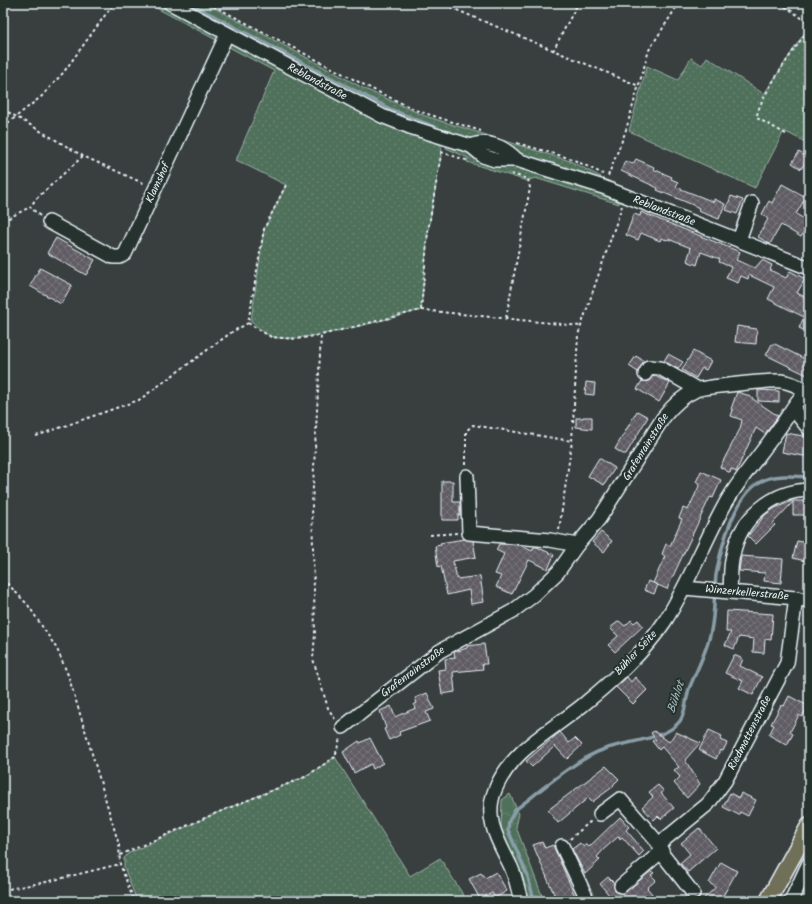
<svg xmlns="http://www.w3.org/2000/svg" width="812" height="904" font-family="Kalam,sans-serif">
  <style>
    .grass { fill: url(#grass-dots); stroke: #9cb0a9 }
    .forest { fill: url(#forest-crowns); stroke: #9cb0a9 }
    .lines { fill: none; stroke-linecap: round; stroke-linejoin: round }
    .stream { stroke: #8a9ea8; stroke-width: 3.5 }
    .building { fill: url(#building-cross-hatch); stroke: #e8f1f8 }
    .minor-casing { stroke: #e8f1f8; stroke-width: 16 }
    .major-casing { stroke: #e8f1f8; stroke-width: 19 }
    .path { stroke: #e8f1f8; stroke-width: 2; stroke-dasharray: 3 3; stroke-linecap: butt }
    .minor { stroke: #26332d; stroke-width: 13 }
    .major { stroke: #706f59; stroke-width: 16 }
    .labels { text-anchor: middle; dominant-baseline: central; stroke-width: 4; stroke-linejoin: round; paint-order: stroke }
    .street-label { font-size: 11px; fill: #e8f1f8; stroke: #26332d }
    .water-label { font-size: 12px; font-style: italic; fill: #aabac2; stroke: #26332d }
  </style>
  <defs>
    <pattern id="grass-dots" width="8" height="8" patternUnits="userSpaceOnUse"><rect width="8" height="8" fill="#4f705a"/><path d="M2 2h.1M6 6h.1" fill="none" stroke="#688572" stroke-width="1.8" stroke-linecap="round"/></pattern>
    <pattern id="forest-crowns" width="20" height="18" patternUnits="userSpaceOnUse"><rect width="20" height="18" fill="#4f705a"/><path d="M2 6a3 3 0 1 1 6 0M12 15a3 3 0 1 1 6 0" fill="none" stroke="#688572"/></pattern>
    <pattern id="building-cross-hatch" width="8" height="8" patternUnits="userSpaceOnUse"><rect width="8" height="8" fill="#615b64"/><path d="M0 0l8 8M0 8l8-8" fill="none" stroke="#78737b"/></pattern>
  </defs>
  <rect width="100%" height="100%" fill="#383f3e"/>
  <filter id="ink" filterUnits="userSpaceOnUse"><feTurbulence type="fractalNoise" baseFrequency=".025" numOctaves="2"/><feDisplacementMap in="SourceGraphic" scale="8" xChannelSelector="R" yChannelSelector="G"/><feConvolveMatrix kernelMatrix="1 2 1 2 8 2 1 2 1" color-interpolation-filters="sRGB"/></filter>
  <g filter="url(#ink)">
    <g class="grass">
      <polygon points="147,3 158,3 217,34 220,42"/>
      <polygon points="180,3 205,3 365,89 425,116 570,161 601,177 598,180 422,126 383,110"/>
      <polygon points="809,26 809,144 784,131 755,188 629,131 647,66 678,80 691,58 702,65 707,57 764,94"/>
      <path d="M 232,43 L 440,142 L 442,150 L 428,231 L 421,310 C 393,317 293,347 270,336 C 264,333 257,326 251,321 L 264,229 L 286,185 L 236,160 L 274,71 L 227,46 Z"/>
      <polygon points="448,144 619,198 619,204 535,178 527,181 467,162 468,158 446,148"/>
      <polygon points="335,757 410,876 440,858 467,901 137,901 124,867 124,858 129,853 214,814 305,777"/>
    </g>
    <polygon class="forest" points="510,794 519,814 516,827 544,901 527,901 501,828 502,800"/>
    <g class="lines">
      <g class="stream">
        <polyline points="189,3 390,109 435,127"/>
        <path d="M 534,901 L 528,877 L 508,830 L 509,821 L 515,810 C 539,792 577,758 605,749 C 627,741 666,740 680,721 C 686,712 686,698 689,689 C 696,671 706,653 710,635 C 715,616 714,594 716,575 C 721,547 735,492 764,480 C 777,474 795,476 809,477"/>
      </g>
    </g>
    <g class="building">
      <polygon points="799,152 808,158 801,169 792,163"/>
      <polygon points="636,159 654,167 653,169 672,177 671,179 678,182 676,187 714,202 714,199 725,204 719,219 698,211 699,208 693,205 657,190 658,188 621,171 625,161 633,164"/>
      <polygon points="782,184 806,197 796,214 809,222 809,224 801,237 781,225 770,244 758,237 768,219 762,214 769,201 772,203"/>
      <polygon points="731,196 743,200 737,214 726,210"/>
      <polygon points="641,212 740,252 736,260 755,268 762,260 772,265 770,270 786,278 790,271 805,279 797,293 809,299 809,333 799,328 804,317 768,299 774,287 749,275 748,279 741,276 738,283 726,278 731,267 719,262 720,259 701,252 697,265 687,261 691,248 668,239 667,240 661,238 660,241 641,233 638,240 626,235 634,214 640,216"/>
      <polygon points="56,238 95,260 86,275 47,253"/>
      <polygon points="40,268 72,285 61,304 30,286"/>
      <polygon points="737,326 757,329 756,344 735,342"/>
      <polygon points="772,344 775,344 809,361 809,376 766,355"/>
      <polygon points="693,351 711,361 706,370 702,368 696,378 682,370"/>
      <polygon points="668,354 683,362 678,369 664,361"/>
      <polygon points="636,356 644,361 638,372 629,366"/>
      <polygon points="653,375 670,383 659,402 637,389 642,381 649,381"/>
      <polygon points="586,382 595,383 594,395 585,394"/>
      <polygon points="758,390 779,391 779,402 758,401"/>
      <polygon points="737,392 747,395 778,416 765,434 756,428 736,472 731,469 730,473 720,467 740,429 742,420 731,416 733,410 731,409"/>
      <polygon points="637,411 648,417 626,454 623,454 615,449"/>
      <polygon points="583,417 592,417 592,429 576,427 576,418 583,418"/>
      <polygon points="786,433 809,437 809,455 803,456 782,452"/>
      <polygon points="599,458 615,468 604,485 588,476"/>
      <polygon points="701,471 721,480 713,498 710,497 667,589 653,583 665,556 662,554 666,544 670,546 682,519 679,518 683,508 688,510 700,484 696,482"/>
      <polygon points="442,481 453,481 453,502 460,502 460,515 458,515 458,520 442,520"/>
      <polygon points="792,501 809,501 809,515 793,515 793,502 773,523 775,525 756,544 748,536 765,515 775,508"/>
      <polygon points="601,532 612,541 604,552 592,542"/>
      <polygon points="464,539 473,541 476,557 453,561 457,579 480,576 484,602 471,604 469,590 447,595 441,566 438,567 435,546 441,545 440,543"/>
      <polygon points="797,541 809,543 809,562 793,558"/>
      <polygon points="499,544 520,545 532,551 534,547 537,547 554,555 548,569 529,560 512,594 496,587 501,576 495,574 504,554 496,550"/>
      <polygon points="741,556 783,559 781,583 764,581 765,573 739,571"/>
      <polygon points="648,581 658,585 654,594 644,590"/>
      <polygon points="727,611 773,614 771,640 765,639 764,653 753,652 754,639 739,637 734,649 725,645 731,632 726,632"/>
      <polygon points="631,620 634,623 638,620 643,626 615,652 608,645 618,636 610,628 619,621 625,626"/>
      <polygon points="484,644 487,664 482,664 483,669 453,672 455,692 442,694 438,670 446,669 445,659 455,658 454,652 467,648 467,646"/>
      <polygon points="734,655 743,659 740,666 762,677 753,695 739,688 743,681 725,673"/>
      <polygon points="627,677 631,682 635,677 647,690 633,704 616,687"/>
      <polygon points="427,693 434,709 426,712 430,721 399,732 400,735 389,740 384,729 386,728 380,711 391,706 395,717 399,715 416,708 414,704 417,703 415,698"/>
      <polygon points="789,696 808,706 802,717 799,715 790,732 793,734 787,745 769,735 774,725 771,724 781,705 784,706"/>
      <polygon points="709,730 722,736 720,740 727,743 723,751 720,750 716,759 699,750"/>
      <polygon points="654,731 669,742 676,732 700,743 685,760 700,784 687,798 674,783 680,777 674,770 679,767 662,747 659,750 652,741 656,740 651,733"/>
      <polygon points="560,732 569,743 575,738 582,745 567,759 555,746 532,767 526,761"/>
      <polygon points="370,738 383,763 373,769 371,764 354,773 343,752 359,741 360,743"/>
      <polygon points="606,766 619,779 613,785 614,786 592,802 588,798 558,823 548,810"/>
      <polygon points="658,785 664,791 661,793 674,808 661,819 658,816 654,820 642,807 653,797 649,792"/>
      <polygon points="730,793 739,798 741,793 756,800 748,816 740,812 739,815 723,807"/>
      <polygon points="620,817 629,827 626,830 644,851 639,856 622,837 620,839 619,836 604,849 597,857 600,860 585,874 572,849 580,843 584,847 586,844 589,847"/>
      <polygon points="699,828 716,848 688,872 680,863 690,854 681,843"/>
      <polygon points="542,842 545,848 553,845 575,896 563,901 557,901 533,845"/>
      <polygon points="721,862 737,871 720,901 701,901 716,887 709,883"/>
      <polygon points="651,871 654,873 651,875 656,880 647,888 658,901 614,901 600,884 608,877 614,883 615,891 623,894"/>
      <polygon points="496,872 507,891 495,898 492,893 480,899 469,879 481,873 485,878"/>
    </g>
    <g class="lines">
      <g class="minor-casing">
        <g id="minor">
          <polyline points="170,3 382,116 410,127 471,146 483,156 495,160 517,160 603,187 809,268"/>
          <path d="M 471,146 C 487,139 505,147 517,160"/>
          <polyline points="49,222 113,257 120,257 125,254 227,34"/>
          <polyline points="739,240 752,203"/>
          <polyline points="645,374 649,367 660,368 697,389"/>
          <polyline points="793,409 809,429"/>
          <polyline points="467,476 469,533 550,540 577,545"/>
          <polyline points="684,588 796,598 809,601"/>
          <path d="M 730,591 C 731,579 730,566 733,555 C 740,518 772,491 809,490"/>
          <path d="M 343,727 L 440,651 L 513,611 L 534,595 L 558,572 L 577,545 L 599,519 L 663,418 C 672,406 683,396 696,390 C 702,387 774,380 781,381 C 791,382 798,386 806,391"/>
          <polyline points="600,814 620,799 659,844"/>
          <polyline points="562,846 588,901"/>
          <polyline points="621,886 662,851"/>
          <polyline points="693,893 663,855 659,844 708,804 725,781 787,663 796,598"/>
          <path d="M 521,901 C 518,890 516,878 511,867 C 499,842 483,819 495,790 C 511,750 551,731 583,705 C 612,681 644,653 665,621 C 688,585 703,545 723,508 C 737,481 762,453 780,427 C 787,418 799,395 809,390"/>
          <polyline points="791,901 809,863"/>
        </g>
      </g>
      <g class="major-casing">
        <polyline id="major" points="768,901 809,826"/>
      </g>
      <g class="path">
        <polyline points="208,3 374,90 418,111 481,131"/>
        <polyline points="440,3 639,86"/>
        <polyline points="780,3 809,23"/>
        <polyline points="553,51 578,3"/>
        <polyline points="3,109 83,156 145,184"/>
        <polyline points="3,127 42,96 63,73 114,3"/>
        <path d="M 786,134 L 757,118 C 755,103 799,43 809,28"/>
        <polyline points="517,143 572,159 603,174"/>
        <polyline points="441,152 469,161"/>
        <polyline points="608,176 625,133 649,50 679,3"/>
        <polyline points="40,216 30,207 36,199 83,156"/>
        <polyline points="3,221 30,207"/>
        <polyline points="421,310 580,326"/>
        <polyline points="506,318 530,188 528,179 508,173"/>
        <polyline points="248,323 271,337 297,339 320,335"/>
        <polyline points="36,436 139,400 232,332 248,323 264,229 286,185"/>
        <polyline points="466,465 466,431 473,425 572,441"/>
        <polyline points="559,530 572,441 578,335 622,206"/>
        <polyline points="430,535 458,533"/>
        <polyline points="3,579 28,605 57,649 68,675 85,730 119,845 120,864 134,901"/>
        <polyline points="335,719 328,708 313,659 315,634 312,505 321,335 421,310 428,231 442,149"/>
        <polyline points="570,839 591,821"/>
        <polyline points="120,855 214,814 305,777 335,757 340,738"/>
        <polyline points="3,890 46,882 120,864"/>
      </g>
      <use href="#minor" class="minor"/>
      <use href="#major" class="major"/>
    </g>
  </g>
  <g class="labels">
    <g class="street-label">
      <text transform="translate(317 82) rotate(28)">Reblandstraße</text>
      <text transform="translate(158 183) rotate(-65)">Klamshof</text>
      <text transform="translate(664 211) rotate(21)">Reblandstraße</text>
      <text transform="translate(646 447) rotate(-58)">Grafenrainstraße</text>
      <text transform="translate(747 593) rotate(5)">Winzerkellerstraße</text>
      <text transform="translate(636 653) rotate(-47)">Bühler Seite</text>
      <text transform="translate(413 672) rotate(-37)">Grafenrainstraße</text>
      <text transform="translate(750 733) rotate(-63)">Riedmattenstraße</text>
    </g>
    <g class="water-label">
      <text transform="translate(676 697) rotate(-72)">Bühlot</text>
    </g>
  </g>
  <rect width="812" height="904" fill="none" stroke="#26332d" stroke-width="16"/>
  <rect x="8" y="8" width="796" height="888" fill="none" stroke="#e8f1f8" stroke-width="1.5" filter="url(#ink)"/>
</svg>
